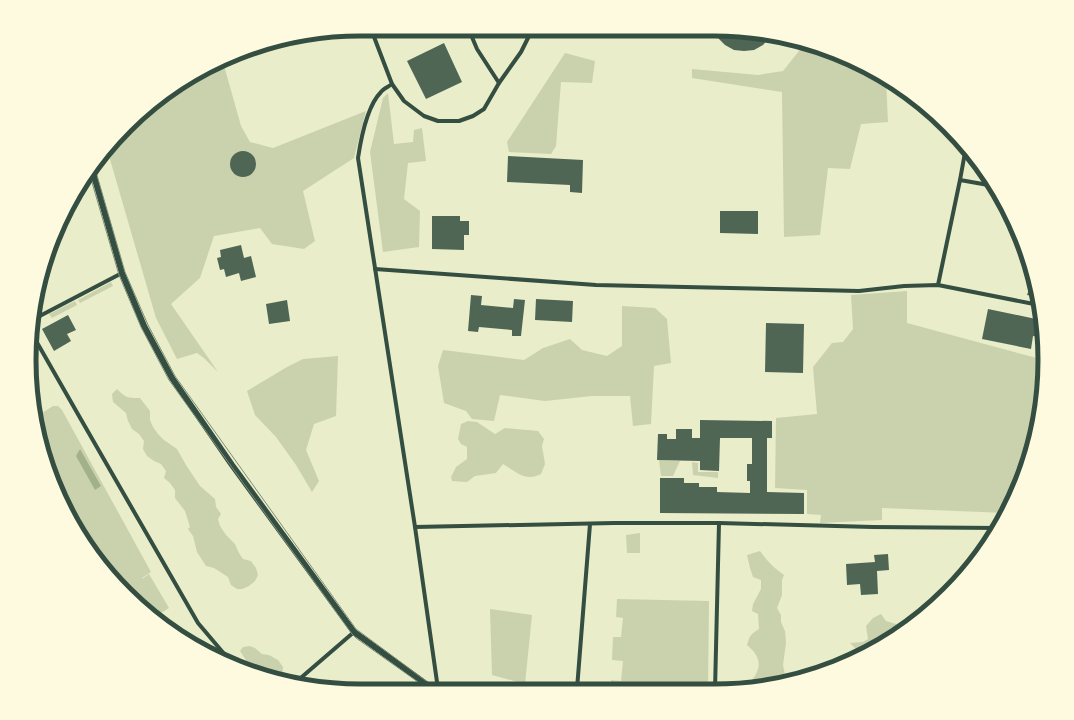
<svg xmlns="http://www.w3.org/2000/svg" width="1074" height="720" font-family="'Exo 2',sans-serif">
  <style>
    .green { fill: #cad2ad }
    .water { fill: #a3b18a }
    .building { fill: #4f6655 }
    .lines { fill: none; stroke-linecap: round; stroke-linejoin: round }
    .minor { stroke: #344e41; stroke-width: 4 }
    .secondary { stroke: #344e41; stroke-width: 6 }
    .tram { stroke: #7c8e77; stroke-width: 1 }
    .rim { fill: none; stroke: #344e41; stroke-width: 5 }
  </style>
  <rect width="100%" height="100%" fill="#e9edc9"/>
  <g class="green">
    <polygon points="803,46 860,63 886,80 888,122 861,124 850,169 828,168 820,235 784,237 782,92 692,78 692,69 758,75 783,71"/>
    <polygon points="565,53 595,61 592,83 561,82 556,146 551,154 509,152 507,142"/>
    <polygon points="223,62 241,126 250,142 273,148 366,111 354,158 303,191 315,241 304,249 272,244 260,228 214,236 200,278 171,304 218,372 204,358 197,353 177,359 156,318 107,149 176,85"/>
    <polygon points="388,93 394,144 413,142 414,130 422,128 426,161 408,163 404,199 420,211 419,247 383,252 370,152 383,98"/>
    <polygon points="111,282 113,286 80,303 78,300"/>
    <polygon points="907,291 907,323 1044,360 1042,403 1027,467 1006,513 882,508 882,520 820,523 821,515 807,514 807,490 775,488 776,418 817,414 813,367 832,343 843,342 853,329 851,295"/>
    <polygon points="75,301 77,305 52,318 49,314"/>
    <polygon points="622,306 655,308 667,319 671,363 654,366 651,424 633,426 630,396 592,396 545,401 500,395 494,421 472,419 466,411 444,403 438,366 443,350 524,360 543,348 570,339 582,350 607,356 622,346"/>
    <polygon points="338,356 336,416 314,424 306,450 319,481 312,492 296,465 276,437 255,415 247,391 287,367 303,359"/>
    <path d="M 117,389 C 126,398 128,398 140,398 L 150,411 L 150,420 L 153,427 L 158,434 L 164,440 L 177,449 L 186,465 L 200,486 L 215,499 L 216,507 L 221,514 L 218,519 L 220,526 L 226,535 L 235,544 L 239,553 L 243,559 L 251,561 L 256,568 L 258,575 L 255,581 L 249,586 L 242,589 L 237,589 L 231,585 L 228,577 L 214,568 L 206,566 L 197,552 L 193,536 L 188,529 L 190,527 L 185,511 L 175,498 L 175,490 L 170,483 L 164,478 L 166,471 L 161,464 L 154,461 L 147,456 L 143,449 L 144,441 L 139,434 L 132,429 L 128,421 L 126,413 L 113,402 L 112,394 Z"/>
    <polygon points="53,406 58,406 62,410 151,572 142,578 142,579 149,574 169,608 161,613 170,627 142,609 73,526 40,445 37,409 42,413"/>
    <path d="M 468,421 L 477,422 L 495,434 L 505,428 L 538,431 L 544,439 L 542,446 L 545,464 L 541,474 C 526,482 516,472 503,464 L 496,473 L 475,476 L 467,482 L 452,481 L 451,477 L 456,467 L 467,459 L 467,447 L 461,444 L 458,439 L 461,424 Z"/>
    <polygon points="659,460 680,461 673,476 661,476"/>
    <polygon points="692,462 698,463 698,472 718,472 718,478 693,475"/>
    <polygon points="640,533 640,553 627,553 626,535"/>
    <path d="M 760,551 C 767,561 774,568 784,575 L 782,580 L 782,595 L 777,608 L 781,615 L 781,622 L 785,631 L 786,643 L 783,665 L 786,680 L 777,684 L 766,682 L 756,682 L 752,680 C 763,666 760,656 747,645 C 750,635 751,634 759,629 L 758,614 L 752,611 L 753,604 L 761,589 L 761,580 L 753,577 L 750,568 L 747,555 Z"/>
    <polygon points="617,599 709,601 708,690 643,690 634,687 633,690 611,690 611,680 621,681 623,661 612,660 613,637 621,637 623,618 616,617"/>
    <polygon points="490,609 532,615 525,684 492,675"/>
    <polygon points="881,614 886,621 896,624 898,633 870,651 856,649 850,643 863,642 868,639 866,626 873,618"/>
    <polygon points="250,646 255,648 262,654 269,655 278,660 283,667 282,678 248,667 248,663 240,651 243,647"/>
  </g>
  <polygon class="water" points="80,449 101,486 95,490 76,456"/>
  <g class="building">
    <polygon points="715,32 757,32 771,36 763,45 754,50 744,51 734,50 725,45 718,38"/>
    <polygon points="444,43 462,82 426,99 407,61"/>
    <circle cx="243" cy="164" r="13"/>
    <polygon points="508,156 583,160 582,193 570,192 570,185 507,182"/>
    <polygon points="720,211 758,211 758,234 720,233"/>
    <polygon points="432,216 460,216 460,221 469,221 469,235 464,235 464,250 432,249"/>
    <polygon points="241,245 244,258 251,256 256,277 241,281 239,273 226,277 224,269 220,270 217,258 221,257 220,250"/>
    <polygon points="1034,274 1034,275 1037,297 1027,295"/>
    <polygon points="471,295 482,296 481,305 513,308 514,299 525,300 521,336 512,336 512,330 479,327 478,332 468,331"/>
    <polygon points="536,299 573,301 572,322 535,320"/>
    <polygon points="287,300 290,321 269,324 266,304"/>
    <polygon points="988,309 1036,319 1035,328 1041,330 1039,337 1033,336 1031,349 982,339"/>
    <polygon points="68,315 76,330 67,334 71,341 54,351 42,329"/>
    <polygon points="766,323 804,324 803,373 765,372"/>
    <polygon points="700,420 772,421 772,438 767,438 767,492 804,493 804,514 660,513 660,478 684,478 684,483 699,483 699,487 717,487 717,492 750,493 750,481 747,481 747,464 752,464 752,438 720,438 719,471 700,470 700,461 657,460 658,434 667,434 667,439 676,439 676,429 692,429 692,438 700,438"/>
    <polygon points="888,554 889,570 877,571 878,594 861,595 860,584 847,585 846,564 875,562 874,555"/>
  </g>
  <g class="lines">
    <g class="minor">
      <polyline points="371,29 392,84 404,101 424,116 438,121 459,121 473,116 484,109 499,83"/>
      <polyline points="469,30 477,49 499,83 521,52 532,30"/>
      <path d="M 392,84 C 388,87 383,89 381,92 C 367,106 361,138 358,158 L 415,527 L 438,689"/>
      <polyline points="960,180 994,186"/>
      <polyline points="375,269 596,285 859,291 904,286 938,285 1039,305"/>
      <polyline points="938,285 960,180 966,147"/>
      <polyline points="34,319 122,273"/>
      <polyline points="31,332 79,416 198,623 231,662"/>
      <polyline points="415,527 614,523 719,523 873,527 999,528"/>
      <polyline points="296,682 354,632"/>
      <polyline points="577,689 590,524"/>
      <polyline points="715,690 719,523"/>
    </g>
    <polyline class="secondary" points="92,169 122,273 144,326 172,378 232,465 354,632 433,689"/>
    <g class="tram">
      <polyline points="94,165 125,272 148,325 175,376 356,629 437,689"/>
      <polyline points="89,172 119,275 141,327 169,380 352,634 356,638 428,689"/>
    </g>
  </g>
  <path d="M0 0H1074V720H0ZM360 36H714A324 324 0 0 1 1038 360V360A324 324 0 0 1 714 684H360A324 324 0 0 1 36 360V360A324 324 0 0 1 360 36Z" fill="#fefae0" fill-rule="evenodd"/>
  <path class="rim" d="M360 36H714A324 324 0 0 1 1038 360V360A324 324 0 0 1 714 684H360A324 324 0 0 1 36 360V360A324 324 0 0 1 360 36Z"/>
</svg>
